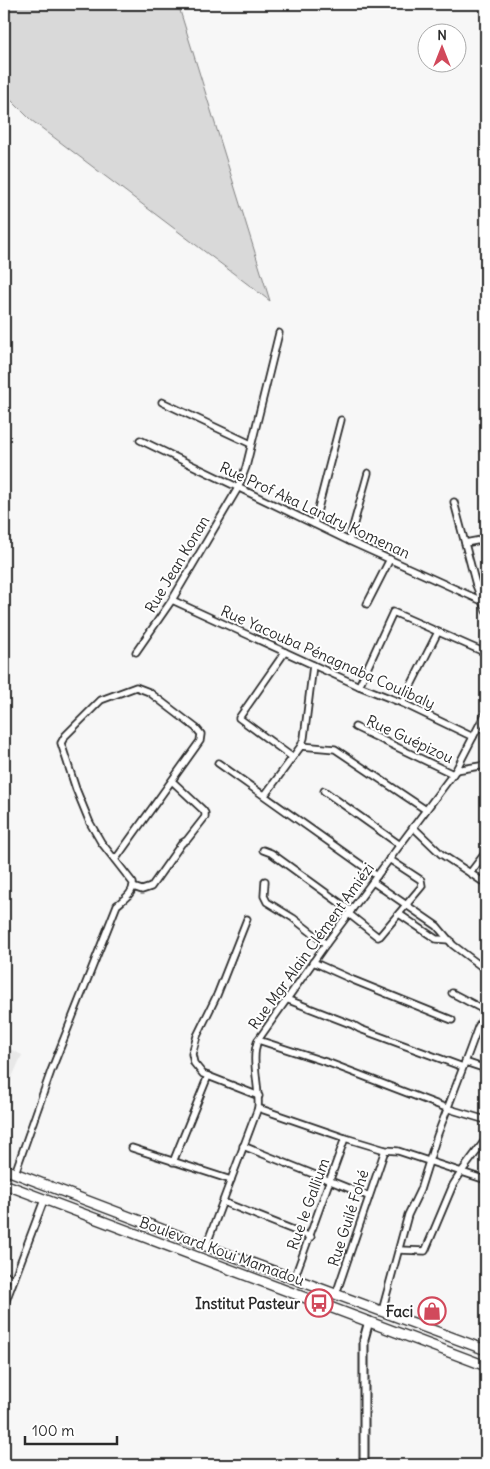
<svg xmlns="http://www.w3.org/2000/svg" width="490" height="1469" font-family="Delius,sans-serif">
  <style>
    .built { fill: #e8e8e8 }
    .green { fill: #d9d9d9; stroke: #828282 }
    .lines { fill: none; stroke-linecap: round; stroke-linejoin: round }
    .minor-casing { stroke: #2b2b2b; stroke-width: 9 }
    .tertiary-casing { stroke: #2b2b2b; stroke-width: 11 }
    .primary-casing { stroke: #2b2b2b; stroke-width: 12 }
    .minor { stroke: #fff; stroke-width: 5.5 }
    .tertiary { stroke: #fff; stroke-width: 7 }
    .primary { stroke: #fff; stroke-width: 9 }
    .labels { text-anchor: middle; dominant-baseline: central; stroke-width: 4; stroke-linejoin: round; paint-order: stroke }
    .street-label { font-size: 15px; fill: #2b2b2b; stroke: #fff }
    .poi-label { font-size: 15px; font-weight: bold; fill: #2b2b2b; stroke: #fff; text-anchor: end }
  </style>
  <rect width="100%" height="100%" fill="#f7f7f7"/>
  <filter id="ink" filterUnits="userSpaceOnUse"><feTurbulence type="fractalNoise" baseFrequency=".02" numOctaves="2"/><feDisplacementMap in="SourceGraphic" scale="10" xChannelSelector="R" yChannelSelector="G"/><feConvolveMatrix kernelMatrix="1 2 1 2 8 2 1 2 1" color-interpolation-filters="sRGB"/></filter>
  <g filter="url(#ink)">
    <polygon class="built" points="4,1046 22,1055 4,1095"/>
    <polygon class="green" points="4,4 178,4 270,301 31,120 4,93"/>
    <g class="lines">
      <g class="minor-casing">
        <g id="minor">
          <polyline points="162,402 251,444"/>
          <polyline points="140,440 349,541 482,601"/>
          <polyline points="454,502 476,585 486,611"/>
          <polyline points="314,524 341,420"/>
          <polyline points="349,541 368,473"/>
          <polyline points="465,543 486,539"/>
          <polyline points="476,585 486,586"/>
          <polyline points="172,600 359,686 402,703 473,737"/>
          <polyline points="367,604 390,559"/>
          <polyline points="136,652 172,600 238,488 246,467 279,333"/>
          <polyline points="285,652 239,718 292,757"/>
          <polyline points="359,686 393,612 486,653"/>
          <polyline points="402,703 438,632"/>
          <polyline points="355,727 453,774"/>
          <polyline points="301,746 335,749 426,810"/>
          <polyline points="218,763 377,876"/>
          <polyline points="456,770 486,765"/>
          <polyline points="324,791 400,845"/>
          <polyline points="265,795 301,746 304,738 313,665"/>
          <polyline points="413,827 441,854 470,873"/>
          <polyline points="263,850 271,853 351,911"/>
          <polyline points="486,852 470,873 486,884"/>
          <polyline points="265,881 264,896 267,902 293,918 326,944"/>
          <polyline points="373,882 437,926 453,945 486,970"/>
          <polyline points="133,887 142,890 151,887 182,843 187,840 205,817 205,813 203,810 172,781"/>
          <polyline points="349,914 378,937 380,936 422,886 421,880 389,859"/>
          <polyline points="399,914 436,939 450,940"/>
          <polyline points="247,919 217,995 197,1036 192,1054 194,1063 203,1074 259,1096"/>
          <polyline points="313,962 353,980 452,1020"/>
          <polyline points="452,993 486,1011"/>
          <polyline points="286,999 353,1025 360,1029 463,1067"/>
          <polyline points="258,1040 329,1063 449,1109 486,1120"/>
          <polyline points="465,1062 486,1069"/>
          <polyline points="258,1108 345,1138 385,1150 398,1151 486,1180"/>
          <polyline points="243,1146 368,1196"/>
          <polyline points="132,1148 231,1180"/>
          <polyline points="173,1162 208,1076"/>
          <path d="M 15,1173 L 51,1071 L 117,905 C 124,899 134,893 133,883 L 101,842 L 90,823 L 76,789 L 61,743 L 65,736 L 101,700 L 136,687 L 149,692 L 196,728 L 201,734 L 200,741 L 115,860"/>
          <polyline points="223,1202 311,1237"/>
          <path d="M 206,1246 L 258,1108 C 260,1086 250,1060 258,1040 L 326,944 L 456,770 L 486,712"/>
          <polyline points="399,1250 425,1251 426,1249 453,1185 462,1171 486,1139"/>
          <polyline points="4,1275 14,1279"/>
          <polyline points="294,1279 345,1138"/>
          <polyline points="336,1294 385,1150"/>
          <polyline points="4,1306 44,1200"/>
          <polyline points="382,1311 408,1215 420,1190 437,1136 470,1049 478,1027 486,1013"/>
        </g>
      </g>
      <g class="tertiary-casing">
        <polyline id="tertiary" points="364,1465 364,1339 369,1321"/>
      </g>
      <g class="primary-casing">
        <g id="primary">
          <polyline points="4,1169 206,1246 486,1350"/>
          <path d="M 4,1184 C 164,1245 326,1305 486,1366"/>
        </g>
      </g>
      <use href="#minor" class="minor"/>
      <use href="#tertiary" class="tertiary"/>
      <use href="#primary" class="primary"/>
    </g>
  </g>
  <defs>
    <g id="bus-ring" transform="scale(1.4375)"><circle r="9.5" fill="#fff" stroke="#d1495b" stroke-width="1.5"/><path d="M-5-6H5V4H4V6H2V4H-2V6H-4V4H-5ZM-3.5-4V0h7V-4ZM-3.5 1.2v1.5H-2V1.2ZM2 1.2v1.5H3.5V1.2Z" fill="#d1495b"/></g>
    <g id="shop-ring" transform="scale(1.4375)"><circle r="9.5" fill="#fff" stroke="#d1495b" stroke-width="1.5"/><path d="M-5-2.5h2.3a2.7 3.5 0 0 1 5.4 0H5L5.5 6h-11ZM-1.5-2.5h3a1.5 2.3 0 0 0-3 0Z" fill="#d1495b"/></g>
  </defs>
  <g fill-rule="evenodd">
    <use href="#bus-ring" x="319" y="1303"/>
    <use href="#shop-ring" x="432" y="1311"/>
  </g>
  <g class="labels">
    <g class="street-label">
      <text transform="translate(315 510) rotate(25)">Rue Prof Aka Landry Komenan</text>
      <text transform="translate(177 564) rotate(-59)">Rue Jean Konan</text>
      <text transform="translate(328 657) rotate(24)">Rue Yacouba Pénagnaba Coulibaly</text>
      <text transform="translate(410 739) rotate(25)">Rue Guépizou</text>
      <text transform="translate(311 946) rotate(-54)">Rue Mgr Alain Clément Amiézi</text>
      <text transform="translate(308 1204) rotate(-70)">Rue le Gallium</text>
      <text transform="translate(348 1218) rotate(-72)">Rue Guilé Fohé</text>
      <text transform="translate(222 1251) rotate(20)">Boulevard Koui Mamadou</text>
    </g>
    <g class="poi-label">
      <text x="300" y="1303">Institut Pasteur</text>
      <text x="413" y="1311">Faci</text>
    </g>
  </g>
  <rect width="490" height="1469" fill="none" stroke="#fff" stroke-width="20"/>
  <rect x="10" y="10" width="470" height="1449" fill="none" stroke="#2b2b2b" stroke-width="2" filter="url(#ink)"/>
  <g transform="translate(442 48)"><circle r="24" fill="#ffffff" stroke="#aaaaaa"/>
  <path d="M0-4L9 19L0 12L-9 19Z" fill="#d1495b"/>
  <text y="-8" font-size="14" font-weight="bold" text-anchor="middle" fill="#2b2b2b">N</text>
  </g>
  <path d="M25 1436v8h92v-8" fill="none" stroke="#2b2b2b" stroke-width="2.5"/>
  <text x="32" y="1436" font-size="15" fill="#2b2b2b" stroke="#ffffff" stroke-width="4" paint-order="stroke">100 m</text>
</svg>
